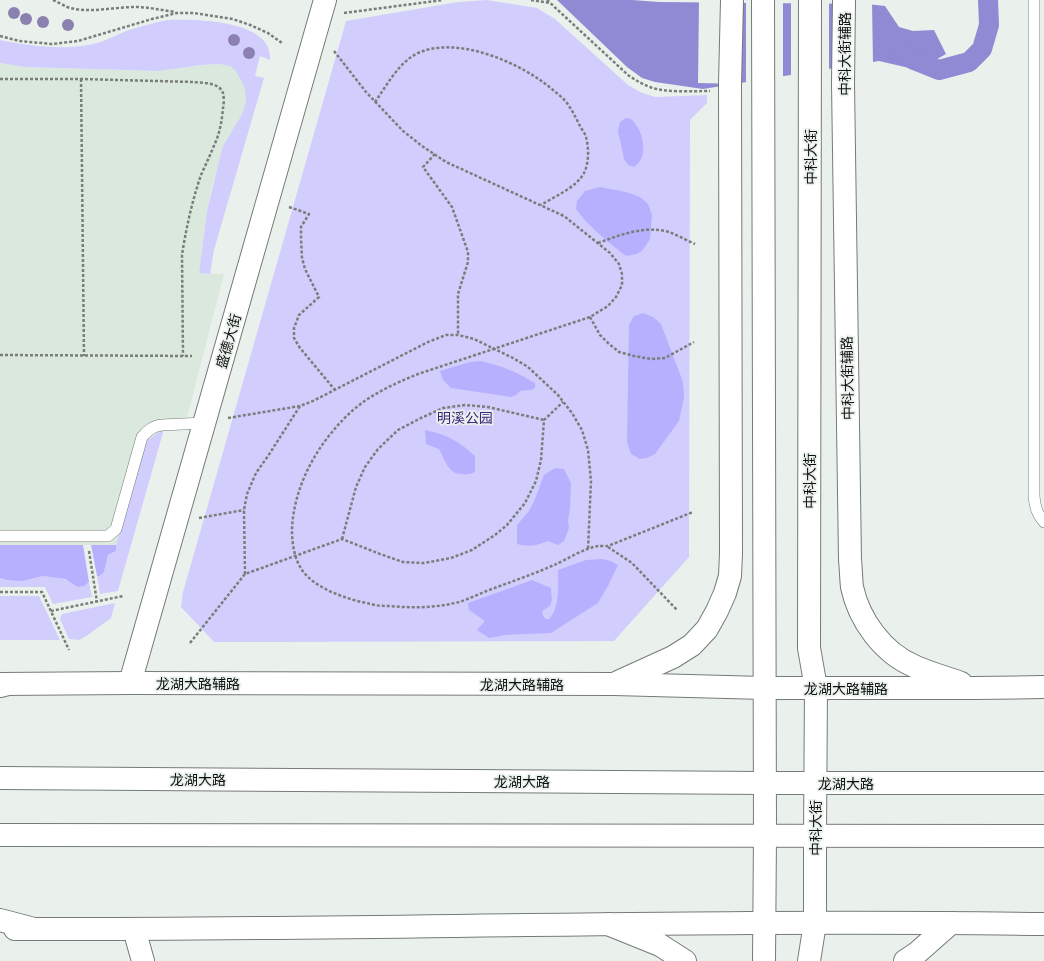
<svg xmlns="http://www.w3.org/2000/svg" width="1044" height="961" font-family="'Exo 2','Noto Sans SC',sans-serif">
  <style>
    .built { fill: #dae8de }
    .green { fill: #d1cefe }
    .forest { fill: #b7b0fe }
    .water { fill: #9089d4 }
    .pier { fill: #eaf1ec }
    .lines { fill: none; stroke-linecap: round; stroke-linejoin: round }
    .canal { stroke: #9089d4; stroke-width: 20 }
    .lane-casing { stroke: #757b76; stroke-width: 12 }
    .street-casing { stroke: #757b76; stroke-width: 24 }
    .secondary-casing { stroke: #757b76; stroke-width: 24 }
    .primary-casing { stroke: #757b76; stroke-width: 24 }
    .highway-casing { stroke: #757b76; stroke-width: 24 }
    .path { stroke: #797e7a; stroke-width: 2.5; stroke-dasharray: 3 2; stroke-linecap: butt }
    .lane { stroke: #fff; stroke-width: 11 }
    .street { stroke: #fff; stroke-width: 22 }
    .secondary { stroke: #fff; stroke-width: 22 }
    .primary { stroke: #fff; stroke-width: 22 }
    .highway { stroke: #fff; stroke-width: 22 }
    .tree { fill: #8a81b0 }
    .labels { text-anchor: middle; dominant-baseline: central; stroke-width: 3.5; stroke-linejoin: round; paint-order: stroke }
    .street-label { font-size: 14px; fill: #0e110f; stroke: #eaf1ec }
    .park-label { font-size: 14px; fill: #3b267e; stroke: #eaf1ec }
  </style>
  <rect width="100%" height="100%" fill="#eaf1ec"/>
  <polygon class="built" points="0,63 25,67 159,71 201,65 219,64 230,66 235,70 241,80 245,89 246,100 243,112 238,121 223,146 211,191 207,211 199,273 224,274 184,429 164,429 145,445 116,545 0,545"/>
  <g class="green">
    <polygon points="487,0 537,8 555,19 628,85 640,92 655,97 707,95 707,103 690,120 689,557 614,641 214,642 181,607 183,592 346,21 458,2"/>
    <path d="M 167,20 C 194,19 273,19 270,60 L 260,56 L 255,76 L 264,78 L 214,250 L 210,274 L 199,273 L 207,211 L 220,157 L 223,146 L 238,121 L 243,112 L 246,100 L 245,89 L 241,80 L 235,70 L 230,66 L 219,64 L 201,65 L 159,71 L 25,67 L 0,63 L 0,40 C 31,46 66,51 97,43 C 108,40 118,34 129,30 C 141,26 154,23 167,20 Z"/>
    <polygon points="164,429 118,591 100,594 97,576 100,576 104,572 108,555 116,551 116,545 145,445 149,439"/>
    <path d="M 43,576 C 50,577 59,577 66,580 C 77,584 77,591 89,582 L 92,597 L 53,604 L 45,587 L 0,587 L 0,578 C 15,582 28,579 43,576 Z"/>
    <polygon points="0,596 39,596 60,640 0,640"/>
    <polygon points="115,603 111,618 85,637 79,640 69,639 60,619 62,614"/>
  </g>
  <g class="forest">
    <path d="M 626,118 L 631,119 C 643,130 650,156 634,167 L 628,165 L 624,159 L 618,131 L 620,122 Z"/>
    <path d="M 600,187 L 626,192 L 640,197 L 648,204 L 652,215 L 650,239 L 643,250 L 637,254 L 626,256 C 610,244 587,225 576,209 L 577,201 L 585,191 Z"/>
    <polygon points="643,313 653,317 661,324 683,382 684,397 679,421 655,454 647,458 640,459 631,454 627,442 629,325 634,316"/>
    <path d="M 480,361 C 501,365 518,373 535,383 L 535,388 L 531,390 L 520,391 L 516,395 L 511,397 L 451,388 L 443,380 L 440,371 L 470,362 Z"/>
    <path d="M 425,430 C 446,434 459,441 475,456 L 475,472 C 470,474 467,475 462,474 C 448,474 445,460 439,449 L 426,444 Z"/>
    <path d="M 555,468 L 564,469 L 571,483 L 570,509 L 568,520 L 569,528 L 564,541 L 558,545 L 548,541 C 536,546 529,547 517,544 L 517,525 L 529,511 L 535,499 L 544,475 Z"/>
    <polygon points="0,545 83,545 89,582 84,586 78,587 65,579 43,576 22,581 7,580 0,578"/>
    <polygon points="91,545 116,545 116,551 108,555 104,572 100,576 97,576"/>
    <path d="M 602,559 L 611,561 L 618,565 L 608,586 L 598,603 L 551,633 L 505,635 L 489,638 L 477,630 L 485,621 L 469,610 L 468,603 L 532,580 L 551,588 L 552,600 L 550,606 L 542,611 L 543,616 L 546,619 L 549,619 C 560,608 558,584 558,570 L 586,560 Z"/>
  </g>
  <polygon class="water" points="557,0 632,0 659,2 867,4 885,6 899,27 913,31 934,30 946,54 918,70 879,61 703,89 655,82 642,78 627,67"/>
  <g class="pier">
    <polygon points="699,0 738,0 737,84 698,83"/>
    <polygon points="746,1 783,1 783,78 746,84"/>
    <polygon points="791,1 829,1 829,71 791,77"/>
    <polygon points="835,1 872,2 873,64 836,70"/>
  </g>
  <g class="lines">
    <polyline class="canal" points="903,53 914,60 939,70 969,62 982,49 989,25 988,0"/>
    <g class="lane-casing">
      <g id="lane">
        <path d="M 1034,0 L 1034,496 C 1035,507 1037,514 1044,522"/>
        <path d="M 0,536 L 108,536 L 116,529 L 142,437 C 148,430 153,426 162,425 L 204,423"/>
      </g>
    </g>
    <g class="street-casing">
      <g id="street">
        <polyline points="608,924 660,945 685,961"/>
        <polyline points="905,961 917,953 951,923"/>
      </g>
    </g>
    <g class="secondary-casing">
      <g id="secondary">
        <path d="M 844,0 L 843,83 L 850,560 C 851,569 851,578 852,587 C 859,620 883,653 914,666 C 929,673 945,677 961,683"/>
        <polyline points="618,682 673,657 692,645 707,629 717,611 725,593 730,576 731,553 730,84 732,0"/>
        <polyline points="130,683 325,0"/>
        <polyline points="0,684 130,683 614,684 765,688 975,688 1044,687"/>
        <path d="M 15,929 C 358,930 701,919 1044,924"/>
        <polyline points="134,929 143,961"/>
        <polyline points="764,961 765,835"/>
        <polyline points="809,961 815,923 815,836"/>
      </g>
    </g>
    <g class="primary-casing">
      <g id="primary">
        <polyline points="763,0 765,835"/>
        <polyline points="810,0 809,648 816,688 815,836"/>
      </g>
    </g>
    <g class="highway-casing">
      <g id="highway">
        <polyline points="0,686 8,684"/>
        <polyline points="0,778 765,783 1044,783"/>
        <polyline points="0,835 1044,836"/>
        <polyline points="0,920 34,929"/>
      </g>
    </g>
    <g class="path">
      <path d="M 53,0 C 58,2 63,5 67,7 C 89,14 112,7 135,7 C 148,7 161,10 175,12"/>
      <polyline points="531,0 550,3"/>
      <path d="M 547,0 L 628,75 C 635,80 642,84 650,87 C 665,93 693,91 710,91"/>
      <polyline points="344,13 443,0"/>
      <polyline points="0,36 19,41 52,44 78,41 152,19 177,13 194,13 233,19 250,25 268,33 282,43"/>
      <path d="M 334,51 L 366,92 L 403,131 L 422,146 L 446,162 L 564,216 L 610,253 L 619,264 L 622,274 L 622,285 L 616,297 L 608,306 L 590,317 L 418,374 C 394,384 371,394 352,411 C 319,441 294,484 292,529 C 292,543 294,558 302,570 C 315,589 349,600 371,604 C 377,606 383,606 389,606 C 411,608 434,608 455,603 C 468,600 480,593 492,589 C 513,581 534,574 554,565 C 566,560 586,547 599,546 C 601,546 605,546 608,546 L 693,512"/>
      <path d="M 0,79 L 81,79 L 193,82 C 203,83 219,82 223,93 C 224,97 224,104 223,108 C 222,120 220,131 216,141 C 211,153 206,164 201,175 C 192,201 186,229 182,255 L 183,356"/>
      <polyline points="81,79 84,356"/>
      <path d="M 375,102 C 387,85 398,64 416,54 C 456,34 522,63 553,90 C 558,94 563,98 567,103 C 572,110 576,118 580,126 C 582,130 585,133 586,137 C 589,148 589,163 584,173 C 576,188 555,196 541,205"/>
      <polyline points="435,154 423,167 452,207 468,252 468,262 458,294 458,335"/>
      <polyline points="289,207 309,214 301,227 301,239 302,258 305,269 319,297 299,315 294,328 294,338 300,348 335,390"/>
      <path d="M 598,243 C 620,235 645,225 669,232 C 677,235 686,240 695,244"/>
      <polyline points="590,317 600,335 608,343 619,352 634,356 651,359 665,358 694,342"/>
      <polyline points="0,355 192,356"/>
      <polyline points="228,418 300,406 313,401 428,342 446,335 458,335 474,339 513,358 528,367 544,382 558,395 572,413 582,430 588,450 591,481 588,549"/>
      <polyline points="199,518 244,510"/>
      <polyline points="342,539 356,487 365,467 378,449 398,430 421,418 443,408 465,405 488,407 544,420"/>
      <polyline points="608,547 632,563 677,610"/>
      <polyline points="89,551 97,602"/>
      <polyline points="245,574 244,510 247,494 256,473 268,456 300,406"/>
      <polyline points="0,592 42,592 69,650"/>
      <polyline points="51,611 123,596"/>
      <polyline points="190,643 245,574 342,539 380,554 403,562 424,563 451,558 472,550 495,535 507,525 525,503 536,481 541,460 544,420 563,402"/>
    </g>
    <use href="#lane" class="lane"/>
    <use href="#street" class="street"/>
    <use href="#secondary" class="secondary"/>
    <use href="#primary" class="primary"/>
    <use href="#highway" class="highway"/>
  </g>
  <g class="tree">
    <circle cx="14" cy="13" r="6"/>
    <circle cx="26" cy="19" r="6"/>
    <circle cx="43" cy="22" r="6"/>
    <circle cx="68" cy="25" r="6"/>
    <circle cx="234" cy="40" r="6"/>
    <circle cx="249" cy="53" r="6"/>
  </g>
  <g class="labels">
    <g class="street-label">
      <text transform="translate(844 54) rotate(-90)">中科大街辅路</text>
      <text transform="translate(810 157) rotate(-90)">中科大街</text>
      <text transform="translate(228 341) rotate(-74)">盛德大街</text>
      <text transform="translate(847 378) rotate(-91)">中科大街辅路</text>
      <text transform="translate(809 481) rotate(-90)">中科大街</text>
      <text x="198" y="683">龙湖大路辅路</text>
      <text x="522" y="684">龙湖大路辅路</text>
      <text x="846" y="688">龙湖大路辅路</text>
      <text x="198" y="779">龙湖大路</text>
      <text x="522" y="781">龙湖大路</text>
      <text x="846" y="783">龙湖大路</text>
      <text transform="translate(815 828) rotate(-90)">中科大街</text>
    </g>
    <g class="park-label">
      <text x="465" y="417">明溪公园</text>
    </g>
  </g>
</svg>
